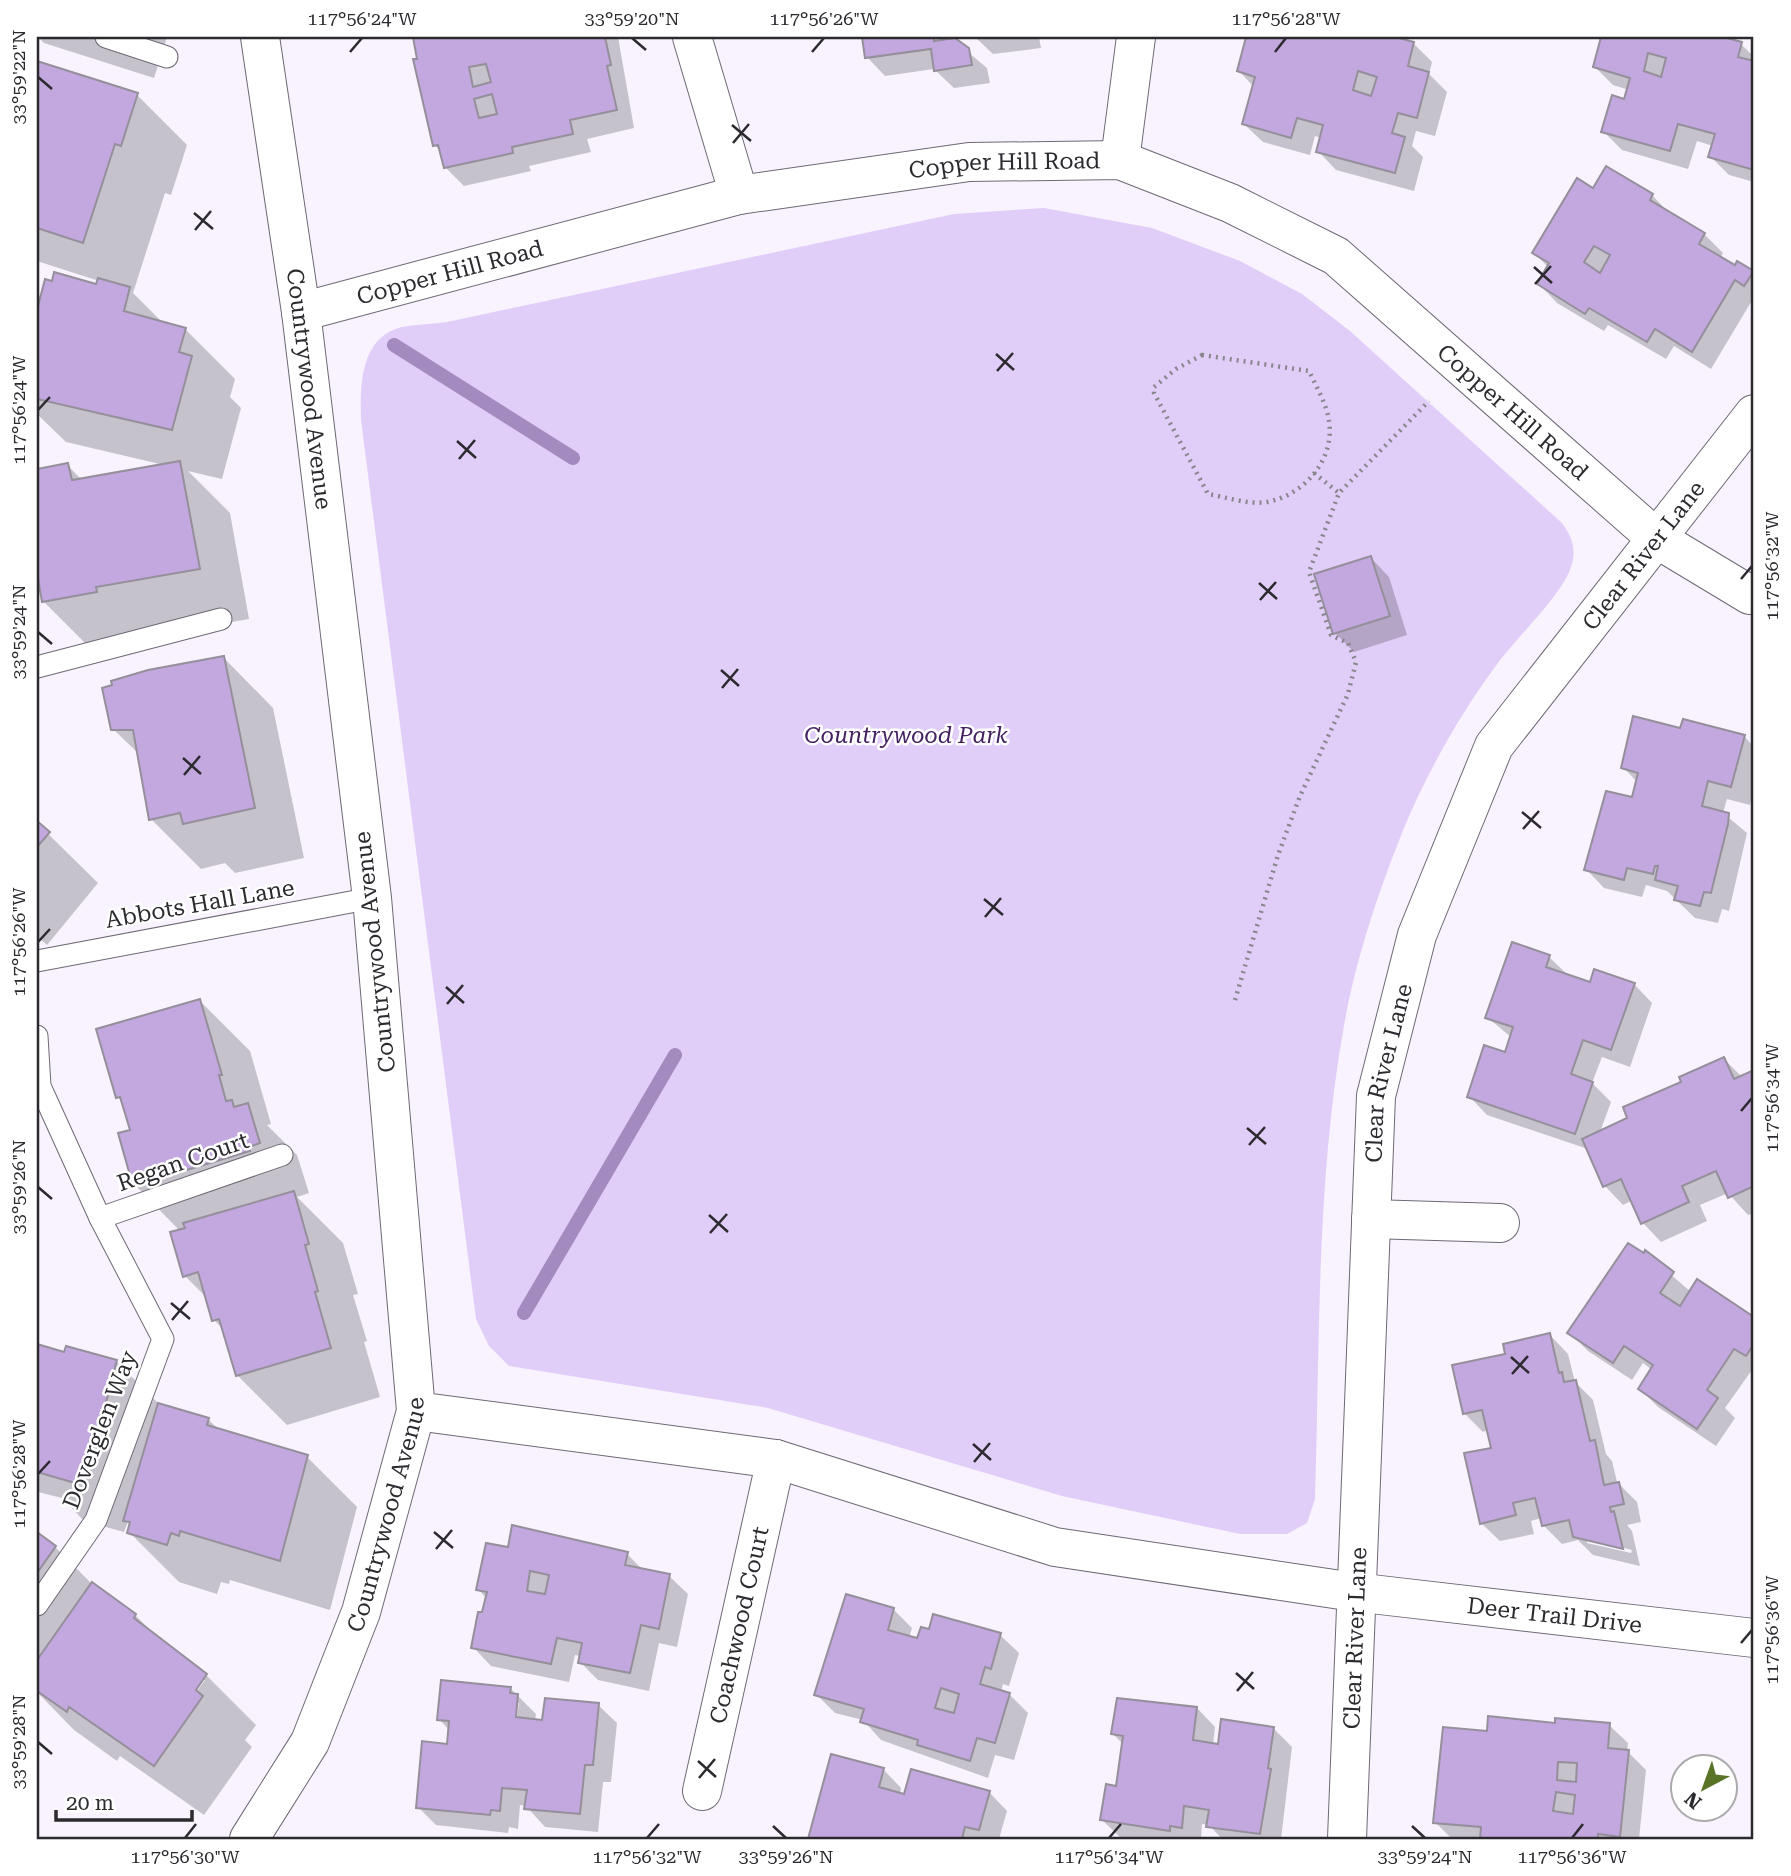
<svg xmlns="http://www.w3.org/2000/svg" width="1791" height="1876" font-family="'Roboto Serif',serif">
  <style>
    .green { fill: #e1cef8 }
    .shadow { fill: #0003; fill-rule: evenodd }
    .lines { fill: none; stroke-linecap: round; stroke-linejoin: round }
    .stream { stroke: #a38abf; stroke-width: 14 }
    .building { fill: #c2a8de; stroke: #958f9b; stroke-width: 2; fill-rule: evenodd }
    .service-casing { stroke: #6e6975; stroke-width: 23 }
    .minor-casing { stroke: #6e6975; stroke-width: 40 }
    .path { stroke: #88858c; stroke-width: 4.5; stroke-dasharray: 2 5; stroke-linecap: butt }
    .service { stroke: #fff; stroke-width: 21 }
    .minor { stroke: #fff; stroke-width: 38 }
    .ticks { fill: none; stroke: #2c2a2f; stroke-width: 2.5 }
    .labels { text-anchor: middle; dominant-baseline: central; stroke-width: 5; stroke-linejoin: round; paint-order: stroke }
    .street-label { font-size: 23px; fill: #2c2a2f; stroke: #fff }
    .park-label { font-size: 23px; font-style: italic; fill: #442262; stroke: #fff }
    .neatline { fill: none; stroke: #2c2a2f; stroke-width: 2.5 }
    .ticks-label { font-size: 18px; text-anchor: middle; fill: #2c2a2f }
  </style>
  <rect width="100%" height="100%" fill="#f8f3fe"/>
  <path class="green" d="M 1044,208 L 1152,228 L 1240,261 L 1302,294 L 1350,331 L 1562,523 C 1572,537 1577,549 1571,567 C 1562,595 1517,637 1498,663 C 1461,712 1425,776 1402,833 C 1379,890 1356,959 1345,1020 C 1316,1177 1320,1340 1315,1499 L 1307,1523 L 1287,1534 L 1240,1534 L 1062,1496 L 768,1408 L 509,1366 L 489,1346 L 476,1319 L 361,420 C 360,386 360,337 402,327 C 417,324 432,324 447,322 L 954,214 Z"/>
  <g class="shadow">
    <polygon points="38,37 167,37 154,78 44,43"/>
    <polygon points="864,37 960,37 951,38 987,68 990,83 954,88 934,69 885,76 867,57"/>
    <polygon points="975,37 1039,37 1041,48 993,54"/>
    <polygon points="1248,37 1388,37 1414,44 1432,62 1429,74 1447,92 1435,136 1416,131 1412,146 1423,157 1414,191 1336,170 1318,151 1321,138 1315,136 1310,155 1263,142 1244,124 1254,87 1239,71"/>
    <polygon points="1603,37 1717,37 1741,44 1754,57 1754,182 1729,175 1710,156 1713,146 1697,141 1688,169 1622,150 1603,131 1625,101 1629,90 1613,85 1595,67"/>
    <polygon points="415,38 618,37 634,128 587,139 591,152 529,166 531,171 464,186 445,167 442,152 434,145"/>
    <polygon points="37,63 137,95 187,145 171,195 165,193 133,293 164,324 185,329 235,379 230,397 241,408 222,479 188,471 230,513 249,619 145,637 94,652 44,602 37,563 37,471 67,465 82,480 164,465 66,442 37,414 37,300 40,303 97,286 99,281 37,261"/>
    <polygon points="1594,190 1652,195 1670,214 1704,234 1723,253 1720,258 1754,274 1754,297 1711,369 1674,346 1666,359 1608,325 1604,331 1557,303 1539,284 1549,268 1534,253"/>
    <polygon points="1371,558 1389,577 1407,635 1354,652 1335,633"/>
    <polygon points="223,657 273,708 304,858 235,873 225,863 201,869 151,819 141,756 113,729"/>
    <polygon points="1682,730 1744,736 1754,747 1754,786 1750,805 1727,799 1723,813 1747,833 1729,911 1722,909 1718,923 1695,918 1667,891 1646,885 1642,897 1604,888 1586,869 1633,800 1637,782 1623,767"/>
    <polygon points="37,823 98,883 47,945 40,939 37,943"/>
    <polygon points="1549,957 1569,976 1591,984 1634,984 1652,1003 1630,1067 1602,1057 1592,1083 1611,1102 1600,1132 1630,1119 1724,1059 1742,1077 1754,1072 1754,1213 1748,1215 1728,1193 1700,1205 1707,1221 1661,1242 1643,1223 1631,1201 1623,1205 1605,1186 1588,1149 1487,1115 1469,1096 1506,1054 1512,1038 1487,1017"/>
    <polygon points="200,1001 250,1051 271,1124 267,1125 297,1155 309,1193 297,1197 343,1243 358,1294 353,1295 367,1341 364,1342 380,1397 287,1425 237,1375 224,1330 214,1320 208,1299 185,1276 180,1231 135,1185 132,1132 124,1104 118,1097"/>
    <polygon points="1646,1253 1691,1292 1698,1282 1754,1319 1754,1367 1725,1408 1735,1418 1716,1446 1658,1407 1640,1389 1652,1370 1643,1363 1632,1380 1588,1351 1570,1333"/>
    <path d="M 1550,1335 L 1568,1354 L 1575,1382 L 1593,1400 L 1606,1454 L 1612,1461 L 1617,1482 L 1637,1502 L 1641,1522 L 1627,1525 L 1632,1531 L 1640,1566 L 1593,1555 L 1578,1540 L 1562,1544 L 1543,1525 L 1541,1518 L 1531,1521 L 1534,1534 L 1500,1541 L 1481,1523 L 1493,1449 L 1488,1430 L 1483,1432 L 1464,1413 L 1507,1355 ZM 1587,1539 L 1632,1550 L 1631,1553 L 1587,1543 Z"/>
    <polygon points="37,1346 66,1354 116,1361 160,1405 208,1419 219,1430 307,1457 357,1507 330,1610 230,1580 229,1584 221,1582 217,1594 179,1582 129,1532 131,1525 128,1522 124,1532 84,1521 62,1498 38,1492"/>
    <path d="M 37,1534 L 55,1547 L 92,1584 L 135,1615 L 158,1638 L 206,1675 L 256,1725 L 245,1740 L 252,1747 L 204,1815 L 120,1756 L 117,1761 L 74,1730 L 37,1692 ZM 201,1680 L 205,1680 L 192,1698 L 189,1697 Z"/>
    <polygon points="510,1549 627,1554 643,1570 669,1576 688,1594 677,1647 659,1643 649,1691 598,1680 580,1662 581,1656 575,1655 569,1682 491,1666 473,1647 487,1599 478,1589"/>
    <polygon points="847,1596 894,1610 912,1628 909,1638 919,1640 1000,1635 1019,1653 1009,1686 1003,1684 1001,1692 1009,1694 1028,1713 1014,1760 995,1755 988,1778 881,1740 863,1720 835,1713 816,1694"/>
    <path d="M 510,1688 L 536,1714 L 535,1721 L 544,1722 L 598,1705 L 617,1723 L 611,1782 L 603,1782 L 598,1832 L 545,1827 L 526,1806 L 520,1805 L 518,1829 L 509,1827 L 508,1833 L 436,1825 L 418,1807 L 449,1746 L 450,1731 L 439,1719 ZM 515,1703 L 519,1703 L 516,1725 L 513,1725 Z"/>
    <polygon points="1197,1708 1215,1727 1213,1745 1219,1746 1273,1728 1292,1747 1281,1839 1222,1839 1209,1825 1202,1824 1201,1839 1128,1839 1121,1838 1102,1820 1118,1788 1124,1745 1113,1734"/>
    <polygon points="1556,1725 1609,1725 1628,1743 1627,1751 1646,1770 1639,1839 1452,1839 1435,1822 1488,1733"/>
    <polygon points="832,1756 883,1769 901,1788 900,1795 905,1797 989,1792 1007,1811 999,1839 810,1839"/>
  </g>
  <g class="lines">
    <g class="stream">
      <polyline points="394,345 573,458"/>
      <polyline points="524,1313 675,1055"/>
    </g>
  </g>
  <g class="building">
    <path d="M 413,37 L 605,37 L 611,65 L 607,66 L 617,110 L 570,120 L 573,134 L 512,147 L 513,153 L 444,168 L 438,145 L 433,146 L 413,59 L 417,59 ZM 486,64 L 491,82 L 473,87 L 469,67 ZM 492,94 L 497,114 L 479,118 L 474,99 Z"/>
    <polygon points="862,37 934,37 934,41 955,38 969,48 972,65 934,71 931,49 865,58"/>
    <path d="M 1246,37 L 1395,37 L 1414,42 L 1408,66 L 1429,72 L 1417,118 L 1398,113 L 1392,133 L 1405,137 L 1395,173 L 1316,152 L 1323,125 L 1297,118 L 1291,138 L 1242,124 L 1255,77 L 1237,71 ZM 1358,71 L 1377,77 L 1371,96 L 1353,90 Z"/>
    <path d="M 1601,37 L 1723,37 L 1742,42 L 1738,57 L 1754,61 L 1754,170 L 1708,157 L 1715,134 L 1678,124 L 1670,151 L 1601,132 L 1612,95 L 1624,99 L 1630,78 L 1593,67 ZM 1648,53 L 1666,58 L 1661,77 L 1644,71 Z"/>
    <polygon points="37,61 138,93 121,146 115,144 83,243 37,228"/>
    <path d="M 1606,166 L 1653,194 L 1650,200 L 1705,233 L 1699,244 L 1735,265 L 1737,261 L 1754,271 L 1744,286 L 1735,280 L 1692,352 L 1655,329 L 1647,342 L 1589,308 L 1585,314 L 1537,284 L 1549,263 L 1532,253 L 1577,178 L 1593,188 ZM 1594,246 L 1610,255 L 1600,273 L 1584,262 Z"/>
    <polygon points="54,272 96,284 98,278 130,287 124,311 186,328 179,352 192,356 172,430 37,399 37,310 45,279 52,281"/>
    <polygon points="180,461 200,569 96,587 97,592 42,602 37,573 37,469 68,463 72,480"/>
    <polygon points="1371,556 1390,616 1333,634 1314,574"/>
    <polygon points="224,656 255,808 183,824 180,813 149,820 133,730 111,730 102,688 112,685 111,681 148,670"/>
    <polygon points="1633,716 1680,728 1683,719 1745,735 1731,787 1708,781 1702,806 1729,813 1728,824 1711,893 1704,892 1700,906 1674,900 1678,886 1655,880 1658,866 1655,866 1653,874 1627,868 1624,880 1584,870 1606,791 1632,797 1638,773 1621,768"/>
    <polygon points="37,821 50,832 37,847"/>
    <polygon points="1512,942 1550,955 1546,967 1590,982 1594,969 1635,983 1611,1050 1583,1040 1571,1074 1593,1082 1575,1134 1467,1097 1484,1045 1505,1052 1513,1027 1485,1018"/>
    <polygon points="200,999 222,1075 219,1075 226,1101 232,1100 234,1107 248,1103 260,1143 249,1147 250,1151 133,1186 118,1133 130,1130 120,1097 116,1098 96,1029"/>
    <polygon points="1724,1057 1734,1079 1754,1070 1754,1186 1728,1198 1716,1171 1682,1186 1689,1202 1641,1224 1621,1179 1603,1187 1582,1139 1627,1118 1623,1107 1681,1082 1679,1077"/>
    <polygon points="294,1191 309,1244 305,1245 318,1291 315,1292 331,1348 236,1376 219,1319 212,1321 198,1272 183,1277 170,1232 185,1228 183,1223"/>
    <polygon points="1628,1243 1644,1253 1645,1250 1674,1272 1660,1293 1680,1306 1697,1279 1754,1317 1754,1344 1746,1356 1734,1349 1707,1390 1718,1398 1697,1429 1638,1389 1653,1365 1624,1346 1613,1363 1567,1333"/>
    <polygon points="1550,1333 1559,1373 1562,1372 1564,1382 1576,1380 1590,1441 1595,1440 1604,1485 1619,1482 1624,1504 1610,1507 1611,1512 1614,1511 1623,1549 1573,1537 1569,1520 1542,1526 1535,1498 1513,1503 1516,1515 1480,1524 1464,1453 1491,1448 1482,1410 1463,1414 1452,1365 1505,1354 1503,1344"/>
    <polygon points="37,1344 64,1352 66,1346 117,1360 97,1437 95,1436 84,1473 78,1471 75,1483 37,1472"/>
    <polygon points="158,1403 209,1418 207,1425 308,1455 280,1561 180,1531 179,1536 171,1533 167,1545 127,1533 130,1522 123,1521"/>
    <path d="M 512,1525 L 628,1552 L 625,1565 L 670,1574 L 659,1629 L 641,1625 L 630,1673 L 578,1663 L 582,1643 L 557,1638 L 551,1664 L 471,1648 L 478,1612 L 482,1612 L 487,1592 L 476,1590 L 486,1543 L 508,1547 ZM 530,1571 L 549,1575 L 545,1594 L 527,1591 Z"/>
    <polygon points="37,1532 56,1546 37,1573"/>
    <polygon points="92,1582 136,1614 134,1618 207,1674 196,1690 203,1696 154,1766 69,1707 67,1712 37,1691 37,1660"/>
    <path d="M 846,1594 L 894,1608 L 888,1630 L 917,1638 L 921,1627 L 929,1629 L 933,1614 L 1001,1633 L 991,1669 L 985,1667 L 980,1684 L 1010,1693 L 995,1743 L 977,1738 L 970,1761 L 917,1745 L 918,1740 L 860,1722 L 864,1709 L 814,1695 ZM 941,1688 L 959,1694 L 954,1713 L 935,1708 Z"/>
    <polygon points="441,1680 511,1687 510,1693 518,1694 516,1717 542,1720 545,1698 599,1703 593,1765 585,1765 580,1814 524,1809 527,1790 502,1788 500,1811 491,1810 490,1815 416,1808 422,1741 447,1744 449,1721 437,1720"/>
    <polygon points="1117,1698 1197,1707 1193,1740 1218,1744 1221,1719 1274,1727 1268,1768 1271,1769 1260,1834 1206,1827 1209,1810 1184,1806 1182,1828 1170,1826 1170,1831 1100,1820 1106,1784 1116,1786 1123,1736 1111,1734"/>
    <path d="M 1488,1716 L 1555,1723 L 1555,1718 L 1610,1723 L 1608,1748 L 1629,1750 L 1620,1837 L 1598,1834 L 1598,1839 L 1480,1839 L 1481,1827 L 1433,1823 L 1443,1727 L 1487,1731 ZM 1558,1762 L 1577,1763 L 1576,1782 L 1557,1780 ZM 1556,1792 L 1575,1795 L 1573,1814 L 1553,1811 Z"/>
    <polygon points="831,1754 884,1768 879,1787 904,1794 911,1769 990,1791 979,1830 965,1827 962,1839 808,1839"/>
  </g>
  <g class="lines">
    <g class="service-casing">
      <g id="service">
        <polyline points="106,37 167,57"/>
        <polyline points="37,667 221,619"/>
        <polyline points="37,961 372,898"/>
        <polyline points="37,1036 40,1086 100,1218 163,1339 96,1520 37,1605"/>
        <polyline points="100,1218 282,1155"/>
      </g>
    </g>
    <g class="minor-casing">
      <g id="minor">
        <polyline points="692,37 739,195"/>
        <polyline points="1120,160 1136,37"/>
        <path id="s1" d="M 301,312 L 739,195 L 969,162 L 1120,160 L 1230,203 L 1336,256 L 1657,539 L 1750,595"/>
        <polyline points="1371,1219 1500,1223"/>
        <path id="s2" d="M 416,1411 L 776,1459 L 1055,1547 L 1354,1592 L 1754,1638"/>
        <path id="s3" d="M 702,1791 L 776,1459"/>
        <path id="s4" d="M 249,1839 L 310,1742 L 361,1612 L 416,1411 L 372,898 L 301,312 L 260,37"/>
        <path id="s5" d="M 1347,1839 L 1376,1096 L 1417,935 L 1494,746 L 1754,414"/>
      </g>
    </g>
    <g class="path">
      <path d="M 1202,355 L 1309,371 C 1316,386 1327,405 1329,421 C 1335,460 1304,495 1267,502 C 1248,505 1226,497 1208,494 L 1154,393 L 1154,387 L 1176,369 Z"/>
      <polyline points="1314,473 1339,493"/>
      <polyline points="1235,1000 1278,855 1300,796 1348,694 1356,662 1348,643 1331,635 1309,572 1339,493 1429,401"/>
    </g>
    <use href="#service" class="service"/>
    <use href="#minor" class="minor"/>
  </g>
  <path class="ticks" d="M 632,38 L 646,50M 350,52 L 362,38M 812,52 L 824,38M 1275,52 L 1286,38M 38,77 L 52,89M 732,125 L 751,141M 733,143 L 749,124M 194,213 L 213,229M 195,230 L 211,211M 1534,267 L 1552,283M 1535,284 L 1551,266M 996,354 L 1014,370M 997,371 L 1013,353M 38,410 L 50,397M 457,441 L 476,458M 459,459 L 475,440M 1741,579 L 1752,566M 1259,583 L 1277,599M 1260,600 L 1276,582M 38,632 L 52,644M 721,670 L 739,686M 722,688 L 738,669M 183,758 L 201,774M 184,775 L 200,756M 1522,812 L 1541,828M 1523,829 L 1539,811M 984,899 L 1003,915M 985,917 L 1001,898M 38,942 L 50,929M 446,987 L 464,1003M 447,1004 L 463,985M 1741,1111 L 1752,1098M 1247,1128 L 1266,1144M 1249,1145 L 1265,1127M 38,1187 L 52,1199M 709,1215 L 728,1232M 710,1233 L 727,1214M 171,1303 L 190,1319M 172,1320 L 188,1301M 1511,1357 L 1529,1373M 1512,1374 L 1528,1356M 973,1444 L 991,1460M 974,1462 L 990,1443M 38,1474 L 50,1461M 434,1532 L 453,1548M 436,1549 L 452,1530M 1741,1643 L 1752,1630M 1236,1673 L 1254,1689M 1237,1691 L 1253,1672M 38,1742 L 52,1754M 698,1761 L 716,1777M 699,1778 L 715,1759M 773,1826 L 786,1838M 1412,1826 L 1425,1838M 185,1838 L 196,1824M 647,1838 L 659,1824M 1109,1838 L 1121,1824M 1572,1838 L 1583,1824"/>
  <g class="labels">
    <g class="street-label">
      <text stroke="none"><textPath href="#s1" startOffset="721">Copper Hill Road</textPath></text>
      <text stroke="none"><textPath href="#s1" startOffset="154">Copper Hill Road</textPath></text>
      <text transform="translate(309 389) rotate(83)">Countrywood Avenue</text>
      <text stroke="none"><textPath href="#s1" startOffset="1309">Copper Hill Road</textPath></text>
      <text stroke="none"><textPath href="#s5" startOffset="1356">Clear River Lane</textPath></text>
      <text transform="translate(200 904) rotate(-10)">Abbots Hall Lane</text>
      <text transform="translate(375 952) rotate(-96)">Countrywood Avenue</text>
      <text stroke="none"><textPath href="#s5" startOffset="768">Clear River Lane</textPath></text>
      <text transform="translate(183 1162) rotate(-19)">Regan Court</text>
      <text transform="translate(100 1430) rotate(-69)">Doverglen Way</text>
      <text stroke="none"><textPath href="#s4" startOffset="355">Countrywood Avenue</textPath></text>
      <text stroke="none"><textPath href="#s2" startOffset="1160">Deer Trail Drive</textPath></text>
      <text stroke="none"><textPath href="#s3" startOffset="170">Coachwood Court</textPath></text>
      <text stroke="none"><textPath href="#s5" startOffset="201">Clear River Lane</textPath></text>
    </g>
    <g class="park-label">
      <text x="906" y="735">Countrywood Park</text>
    </g>
  </g>
  <rect width="1791" height="1876" fill="none" stroke="#ffffff" stroke-width="77"/>
  <g transform="translate(1704 1788) rotate(221)"><circle r="33" fill="#ffffff" stroke="#abaaac" stroke-width="2"/>
  <path d="M0-5L12 26L0 18L-12 26Z" fill="#597427"/>
  <text y="-10" font-size="19" font-weight="bold" text-anchor="middle" fill="#2c2a2f">N</text>
  </g>
  <path d="M56 1810v10h136v-10" fill="none" stroke="#2c2a2f" stroke-width="3.5"/>
  <text x="66" y="1810" font-size="21" fill="#2c2a2f" stroke="#ffffff" stroke-width="5" paint-order="stroke">20 m</text>
  <rect x="38" y="38" width="1714" height="1800" class="neatline"/>
  <g class="ticks-label">
    <text x="362" y="25">117°56'24"W</text>
    <text x="632" y="25">33°59'20"N</text>
    <text x="824" y="25">117°56'26"W</text>
    <text x="1286" y="25">117°56'28"W</text>
    <text transform="translate(19 77) rotate(-90)" y="6">33°59'22"N</text>
    <text transform="translate(19 410) rotate(-90)" y="6">117°56'24"W</text>
    <text transform="translate(1772 566) rotate(-90)" y="6">117°56'32"W</text>
    <text transform="translate(19 632) rotate(-90)" y="6">33°59'24"N</text>
    <text transform="translate(19 942) rotate(-90)" y="6">117°56'26"W</text>
    <text transform="translate(1772 1098) rotate(-90)" y="6">117°56'34"W</text>
    <text transform="translate(19 1187) rotate(-90)" y="6">33°59'26"N</text>
    <text transform="translate(19 1474) rotate(-90)" y="6">117°56'28"W</text>
    <text transform="translate(1772 1630) rotate(-90)" y="6">117°56'36"W</text>
    <text transform="translate(19 1742) rotate(-90)" y="6">33°59'28"N</text>
    <text x="185" y="1863">117°56'30"W</text>
    <text x="647" y="1863">117°56'32"W</text>
    <text x="786" y="1863">33°59'26"N</text>
    <text x="1109" y="1863">117°56'34"W</text>
    <text x="1425" y="1863">33°59'24"N</text>
    <text x="1572" y="1863">117°56'36"W</text>
  </g>
</svg>
